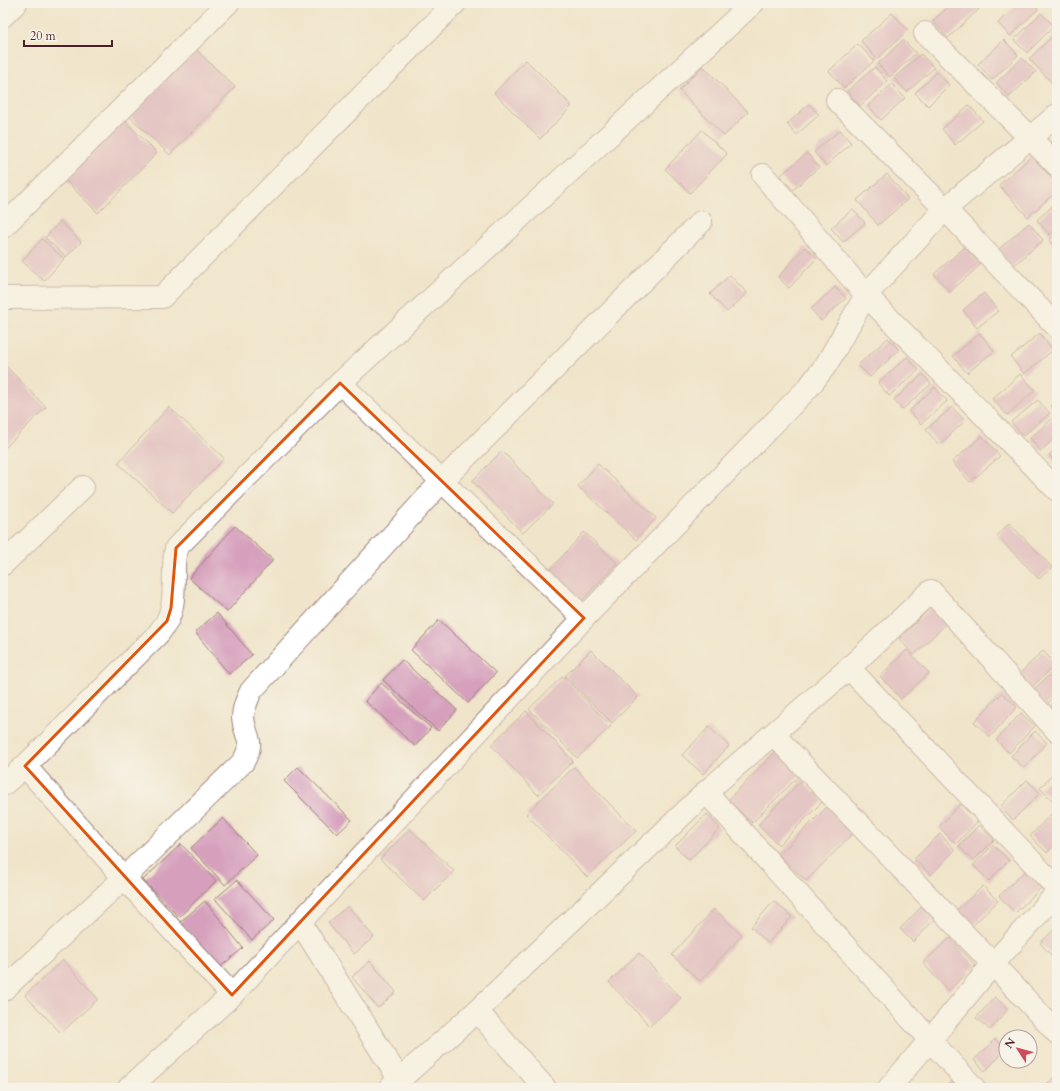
<svg xmlns="http://www.w3.org/2000/svg" width="1060" height="1091" font-family="Cardo,serif">
  <style>
    .building { fill: #d6a0bd }
    .lines { fill: none; stroke-linecap: round; stroke-linejoin: round }
    .street-casing { stroke: #9d827b; stroke-width: 24 }
    .street { stroke: #fff; stroke-width: 22 }
    .marked { fill: none; stroke: #e0560e; stroke-width: 3; stroke-linejoin: round }
  </style>
  <rect width="100%" height="100%" fill="#f7f3e8"/>
  <filter id="ink" filterUnits="userSpaceOnUse"><feTurbulence type="fractalNoise" baseFrequency=".025" numOctaves="2"/><feDisplacementMap in="SourceGraphic" scale="8" xChannelSelector="R" yChannelSelector="G"/><feConvolveMatrix kernelMatrix="1 2 1 2 8 2 1 2 1" color-interpolation-filters="sRGB"/></filter>
  <filter id="wash" filterUnits="userSpaceOnUse"><feTurbulence type="fractalNoise" baseFrequency=".012" numOctaves="4" result="noise"/><feDisplacementMap in="SourceGraphic" scale="16" xChannelSelector="R" yChannelSelector="G"/><feGaussianBlur stdDeviation="0.9" result="paint"/><feColorMatrix in="noise" values="0 0 0 0 0 0 0 0 0 0 0 0 0 0 0 0 0 1.4 0 .05"/><feComposite in="paint" operator="in"/></filter>
  <g filter="url(#wash)">
    <rect width="100%" height="100%" fill="#f0e5cb"/>
    <g id="blocks">
      <g class="building">
        <polygon points="952,3 973,3 979,9 948,38 933,21"/>
        <polygon points="1018,3 1032,3 1038,9 1010,36 998,23"/>
        <polygon points="892,13 908,30 877,59 861,41"/>
        <polygon points="1041,13 1054,26 1027,53 1014,40"/>
        <polygon points="1057,32 1057,88 1029,59"/>
        <polygon points="903,40 916,53 890,77 878,64"/>
        <polygon points="1004,40 1018,55 992,80 978,64"/>
        <polygon points="858,44 874,61 844,88 829,71"/>
        <polygon points="194,48 235,87 170,155 129,116"/>
        <polygon points="921,54 934,68 907,92 894,78"/>
        <polygon points="1022,58 1036,72 1009,97 996,83"/>
        <polygon points="526,60 572,106 540,139 494,93"/>
        <polygon points="703,66 748,112 724,136 679,90"/>
        <polygon points="875,67 887,81 860,106 847,91"/>
        <polygon points="937,72 949,85 928,106 915,93"/>
        <polygon points="892,84 905,98 881,120 868,106"/>
        <polygon points="809,104 819,115 796,135 787,124"/>
        <polygon points="969,105 983,121 955,145 942,129"/>
        <polygon points="120,116 157,153 98,213 61,176"/>
        <polygon points="702,130 727,154 690,193 665,169"/>
        <polygon points="840,130 851,143 826,166 814,152"/>
        <polygon points="1057,138 1057,147 1052,142"/>
        <polygon points="807,153 819,167 793,190 780,176"/>
        <polygon points="1032,156 1057,184 1057,191 1028,217 999,185"/>
        <polygon points="887,174 908,199 878,225 857,200"/>
        <polygon points="1057,202 1057,228 1050,235 1037,220"/>
        <polygon points="853,209 865,223 843,242 831,228"/>
        <polygon points="60,221 81,242 66,257 45,238"/>
        <polygon points="1029,223 1043,240 1012,267 998,250"/>
        <polygon points="1057,234 1057,249 1049,240"/>
        <polygon points="42,239 64,259 44,281 22,261"/>
        <polygon points="805,247 817,258 789,288 778,277"/>
        <polygon points="965,247 980,265 950,292 934,274"/>
        <polygon points="730,275 747,293 727,312 710,294"/>
        <polygon points="835,287 846,298 821,321 811,309"/>
        <polygon points="984,293 998,311 977,328 963,310"/>
        <polygon points="980,333 994,351 967,373 953,356"/>
        <polygon points="1040,333 1053,350 1024,374 1011,357"/>
        <polygon points="888,338 899,350 870,377 858,365"/>
        <polygon points="907,357 919,370 889,396 878,383"/>
        <polygon points="3,363 46,407 3,450"/>
        <polygon points="923,374 931,384 902,410 894,400"/>
        <polygon points="1020,374 1035,390 1007,415 992,399"/>
        <polygon points="935,387 947,401 921,424 909,411"/>
        <polygon points="1038,400 1050,413 1023,436 1011,422"/>
        <polygon points="1057,401 1057,413 1051,406"/>
        <polygon points="169,407 224,458 172,513 118,463"/>
        <polygon points="952,407 965,421 939,445 926,430"/>
        <polygon points="1053,418 1057,423 1057,436 1041,451 1030,438"/>
        <polygon points="982,436 1000,456 970,482 952,462"/>
        <polygon points="1057,447 1057,465 1049,455"/>
        <polygon points="502,451 553,504 523,533 472,481"/>
        <polygon points="598,464 656,518 636,540 578,486"/>
        <polygon points="1009,523 1052,567 1039,579 997,536"/>
        <polygon points="235,526 273,560 227,612 189,578"/>
        <polygon points="584,532 617,563 582,601 549,571"/>
        <polygon points="931,607 947,623 914,655 899,639"/>
        <polygon points="217,613 252,655 229,674 195,632"/>
        <polygon points="439,620 496,673 468,703 411,650"/>
        <polygon points="591,650 638,697 612,723 565,676"/>
        <polygon points="907,650 929,673 901,699 880,676"/>
        <polygon points="1043,651 1056,664 1031,688 1018,675"/>
        <polygon points="402,660 457,710 438,731 383,680"/>
        <polygon points="1057,668 1057,694 1045,706 1032,691"/>
        <polygon points="563,676 611,726 577,758 529,709"/>
        <polygon points="381,683 431,728 415,746 365,701"/>
        <polygon points="1002,693 1017,707 990,737 974,722"/>
        <polygon points="1057,702 1057,720 1048,710"/>
        <polygon points="526,711 573,761 538,795 491,745"/>
        <polygon points="1021,713 1035,726 1009,753 996,740"/>
        <polygon points="709,727 729,746 703,774 682,755"/>
        <polygon points="1035,731 1047,743 1024,768 1011,756"/>
        <polygon points="778,749 802,773 752,823 728,800"/>
        <polygon points="298,767 352,820 337,834 284,781"/>
        <polygon points="574,767 636,831 587,877 526,814"/>
        <polygon points="1057,770 1057,805 1040,788"/>
        <polygon points="802,780 823,801 779,845 758,825"/>
        <polygon points="1027,780 1040,793 1013,820 1000,807"/>
        <polygon points="960,804 978,821 956,844 939,827"/>
        <polygon points="829,805 855,831 806,881 779,855"/>
        <polygon points="1056,809 1057,842 1047,853 1030,836"/>
        <polygon points="707,814 720,828 689,860 675,846"/>
        <polygon points="223,818 257,855 225,885 191,848"/>
        <polygon points="979,825 994,840 973,861 959,846"/>
        <polygon points="410,829 454,871 424,901 380,859"/>
        <polygon points="940,834 955,850 931,875 914,859"/>
        <polygon points="181,844 216,881 179,917 143,880"/>
        <polygon points="993,845 1009,860 989,881 973,865"/>
        <polygon points="1025,871 1041,888 1015,913 999,896"/>
        <polygon points="237,880 274,920 252,940 215,899"/>
        <polygon points="983,886 998,901 971,927 956,911"/>
        <polygon points="205,901 243,948 219,968 180,922"/>
        <polygon points="774,901 792,917 768,943 751,927"/>
        <polygon points="927,901 940,914 913,942 900,929"/>
        <polygon points="348,906 374,937 354,954 328,923"/>
        <polygon points="714,909 742,935 700,981 672,955"/>
        <polygon points="1057,927 1057,953 1053,957 1040,943"/>
        <polygon points="950,938 975,965 948,991 923,963"/>
        <polygon points="639,953 681,998 650,1026 609,982"/>
        <polygon points="63,960 98,999 61,1033 25,995"/>
        <polygon points="370,961 396,992 378,1008 352,977"/>
        <polygon points="995,997 1008,1009 990,1030 976,1018"/>
        <polygon points="995,1039 1006,1050 985,1071 974,1060"/>
        <polygon points="1057,1074 1057,1088 1047,1088 1045,1086"/>
        <polygon points="952,1081 961,1088 946,1088"/>
      </g>
    </g>
  </g>
  <g filter="url(#ink)">
    <use href="#blocks" fill-opacity="0" stroke="#9d827b" stroke-width="1"/>
    <g class="lines">
      <g class="street-casing">
        <g id="street">
          <polyline points="3,16 16,3"/>
          <polyline points="925,33 1057,165"/>
          <polyline points="837,100 945,209 1057,327"/>
          <polyline points="763,175 866,295 1057,490"/>
          <polyline points="3,227 228,3"/>
          <polyline points="3,298 162,297 455,3"/>
          <polyline points="340,383 753,3"/>
          <polyline points="3,564 83,487"/>
          <polyline points="1057,731 931,591 849,668 1057,888"/>
          <polyline points="774,735 993,964 1057,893"/>
          <path d="M 25,766 L 124,878 L 243,762 C 256,739 245,739 243,718 C 243,708 247,700 251,691 L 442,481 L 701,222"/>
          <path d="M 3,785 L 25,766 L 158,634 C 161,630 165,625 167,621 C 178,601 171,570 176,548 L 340,383 L 584,618"/>
          <polyline points="706,792 930,1040 993,964 1057,1033"/>
          <polyline points="300,922 399,1079"/>
          <polyline points="3,990 124,878 232,995"/>
          <polyline points="477,1011 545,1088"/>
          <polyline points="129,1088 232,995 584,618 808,388 826,365 866,295 945,209 1057,115"/>
          <polyline points="390,1088 477,1011 706,792 849,668"/>
          <polyline points="889,1088 930,1040 974,1088"/>
        </g>
      </g>
      <use href="#street" class="street"/>
    </g>
  </g>
  <path d="M0 0H1060V1091H0ZM 340,383 L 584,618 L 232,995 L 25,766 L 167,621 L 171,608 L 176,548 Z" fill="#f0e5cb" fill-opacity=".55" fill-rule="evenodd"/>
  <path class="marked" d="M 340,383 L 584,618 L 232,995 L 25,766 L 167,621 L 171,608 L 176,548 Z"/>
  <rect width="1060" height="1091" fill="none" stroke="#f7f3e8" stroke-width="16"/>
  <g transform="translate(1018 1049) rotate(306)"><circle r="19" fill="#f7f3e8" stroke="#b29e9c"/>
  <path d="M0-3L7 15L0 10L-7 15Z" fill="#d1495b"/>
  <text y="-6" font-size="11" font-weight="bold" text-anchor="middle" fill="#4a1f2b">N</text>
  </g>
  <path d="M24 40v6h88v-6" fill="none" stroke="#4a1f2b" stroke-width="2"/>
  <text x="30" y="40" font-size="12" fill="#4a1f2b" stroke="#f7f3e8" stroke-width="3" paint-order="stroke">20 m</text>
</svg>
